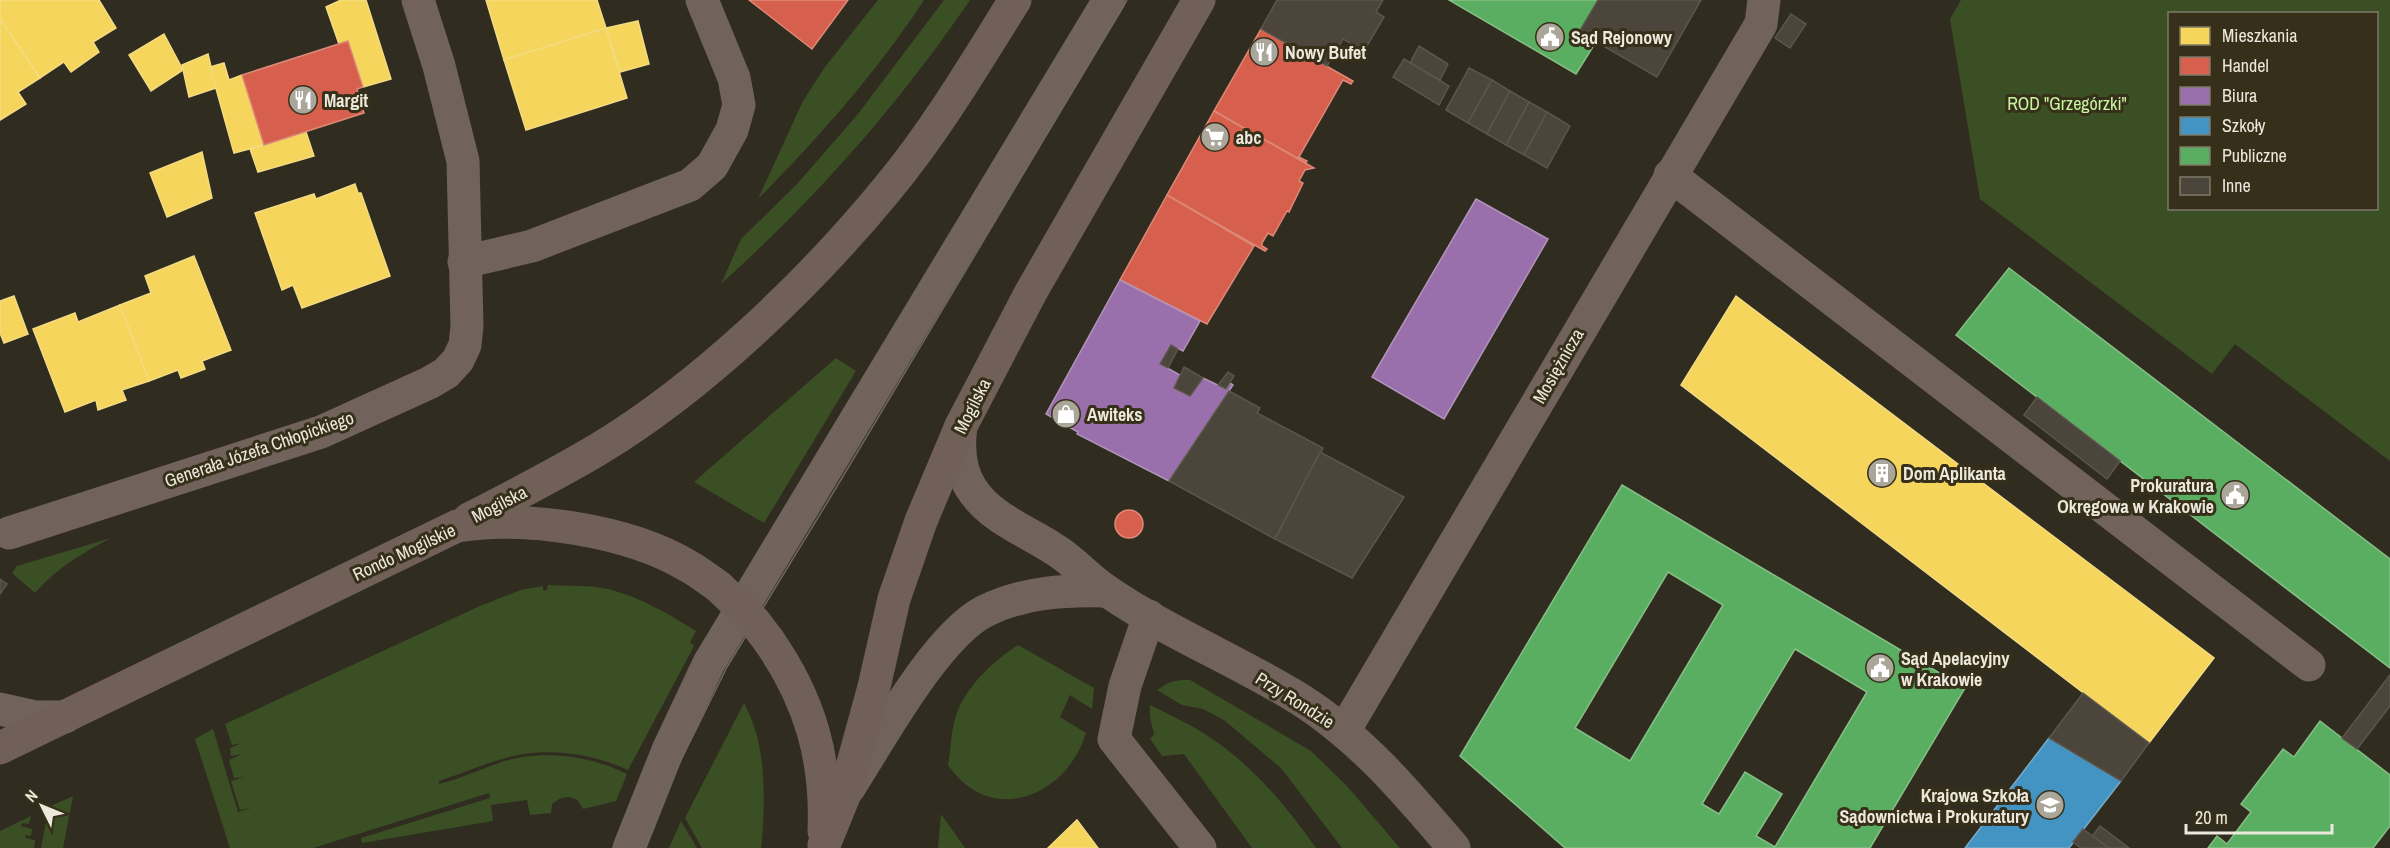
<svg xmlns="http://www.w3.org/2000/svg" width="2390" height="848" font-family="'Archivo Narrow',sans-serif">
  <style>
    .green { fill: #3b4f25; fill-rule: evenodd }
    .homes { fill: #f6d55c; stroke: #f3db82; stroke-width: 1.5 }
    .shops { fill: #d6604d; stroke: #dd8978; stroke-width: 1.5 }
    .offices { fill: #9970ab; stroke: #b294ba; stroke-width: 1.5 }
    .schools { fill: #4393c3; stroke: #76acca; stroke-width: 1.5 }
    .public { fill: #5aae61; stroke: #86bf86; stroke-width: 1.5; fill-rule: evenodd }
    .building { fill: #4b453c; stroke: #5c564e; stroke-width: 1.5 }
    .lines { fill: none; stroke-linecap: round; stroke-linejoin: round }
    .minor { stroke: #71625b; stroke-width: 33 }
    .major { stroke: #716057; stroke-width: 33 }
    .tram { stroke: #706860; stroke-width: 1.5 }
    .major-bridge { stroke: #716057; stroke-width: 33 }
    .labels { text-anchor: middle; dominant-baseline: central; stroke-width: 6; stroke-linejoin: round; paint-order: stroke }
    .poi-label { font-size: 18px; font-weight: bold; fill: #ede8dc; stroke: #362f1a; text-anchor: start }
    .park-label { font-size: 18px; fill: #c8f5a0; stroke: #362f1a }
    .street-label { font-size: 18px; fill: #ede8dc; stroke: #362f1a }
  </style>
  <rect width="100%" height="100%" fill="#302c20"/>
  <g class="green">
    <path d="M 878,0 L 924,0 C 877,72 819,137 758,199 L 803,101 L 825,67 Z"/>
    <path d="M 944,0 L 970,0 C 897,107 817,197 721,284 L 741,239 L 797,184 L 858,114 Z"/>
    <path d="M 1961,0 L 2390,0 L 2390,461 L 2235,344 L 2212,374 L 1980,199 L 1950,19 ZM 2170,14 L 2376,14 L 2376,208 L 2170,208 Z"/>
    <polygon points="836,358 856,371 764,523 694,482"/>
    <path d="M 111,538 C 82,553 57,568 35,593 L 12,573 L 17,566 Z"/>
    <path d="M 548,585 C 567,586 589,585 608,589 C 640,597 669,614 696,631 L 690,642 L 694,646 L 628,770 C 595,755 559,749 523,754 C 499,758 463,773 439,781 L 439,784 C 467,778 494,761 523,757 C 558,752 595,758 627,774 L 616,801 L 583,809 C 576,793 563,795 552,804 L 551,813 L 530,815 L 527,800 L 491,805 L 493,821 L 362,843 L 361,838 L 490,798 L 489,793 L 313,848 L 230,848 L 195,739 L 213,729 L 238,812 L 251,808 L 240,810 L 231,781 L 244,777 L 234,778 L 229,760 L 242,754 L 231,756 L 230,748 L 242,743 L 232,745 L 225,724 L 480,606 L 521,590 L 543,586 L 543,591 L 547,590 Z"/>
    <path d="M 1018,645 L 1094,688 L 1092,709 L 1070,695 L 1060,717 L 1086,733 C 1067,796 991,828 948,765 C 951,750 951,733 955,719 C 964,688 992,662 1018,645 Z"/>
    <polygon points="1181,680 1190,680 1311,751 1346,785 1400,848 1342,848 1281,768 1224,720 1203,709 1182,705 1157,690 1170,682"/>
    <path d="M 744,703 C 748,712 753,721 755,730 C 766,761 765,815 761,848 L 702,848 L 685,818 Z"/>
    <path d="M 1150,705 C 1170,715 1192,725 1211,738 C 1254,767 1287,807 1316,848 L 1252,848 L 1184,754 L 1162,756 L 1150,739 L 1154,734 L 1150,717 Z"/>
    <polygon points="73,796 63,848 41,848 49,807"/>
    <polygon points="941,814 965,848 938,848"/>
    <polygon points="31,816 29,824 22,823 21,826 32,829 31,836 26,835 25,838 35,840 34,848 0,848 0,831"/>
    <polygon points="681,821 697,848 669,848"/>
  </g>
  <g class="homes">
    <polygon points="0,0 99,0 116,28 93,42 99,52 71,72 64,62 40,78 0,19"/>
    <polygon points="341,0 366,0 391,79 363,87 348,41 339,44 326,7"/>
    <polygon points="486,0 597,0 606,28 504,60"/>
    <polygon points="0,19 40,78 18,92 26,104 0,120"/>
    <polygon points="638,21 649,64 620,72 606,28"/>
    <polygon points="606,28 627,98 526,130 504,60"/>
    <polygon points="164,34 183,70 151,91 129,55"/>
    <polygon points="208,54 216,88 189,97 182,65"/>
    <polygon points="224,63 229,80 242,75 264,145 234,153 210,67"/>
    <polygon points="306,132 314,156 258,172 250,149"/>
    <polygon points="202,152 212,198 167,217 150,173"/>
    <polygon points="355,184 358,193 361,193 390,276 302,308 293,285 282,290 255,213 314,194 316,199"/>
    <polygon points="194,256 231,350 202,361 205,369 181,378 178,370 149,381 120,305 151,293 145,276"/>
    <polygon points="14,296 28,334 4,343 0,333 0,301"/>
    <polygon points="1736,296 2214,658 2149,743 1681,385"/>
    <polygon points="120,305 149,381 122,390 126,400 98,410 96,400 65,412 33,329 75,313 78,322"/>
    <polygon points="1077,820 1098,848 1048,848"/>
  </g>
  <g class="shops">
    <polygon points="749,0 848,0 812,49"/>
    <polygon points="1261,29 1353,81 1351,84 1343,80 1299,157 1307,161 1306,163 1214,111"/>
    <polygon points="348,41 363,87 357,89 364,113 264,145 242,75"/>
    <polygon points="1214,111 1314,168 1305,170 1299,181 1303,183 1289,212 1287,211 1273,236 1268,233 1262,243 1262,246 1267,249 1265,251 1167,195"/>
    <polygon points="1167,195 1254,246 1207,324 1120,280"/>
    <circle cx="1129" cy="524" r="14"/>
  </g>
  <g class="offices">
    <polygon points="1476,199 1548,239 1444,419 1372,377"/>
    <polygon points="1120,280 1200,321 1183,351 1171,345 1160,364 1180,375 1174,388 1190,396 1203,378 1226,389 1230,383 1233,385 1169,481 1077,434 1078,432 1046,414"/>
  </g>
  <polygon class="schools" points="2049,738 2121,781 2069,848 1965,848"/>
  <g class="public">
    <polygon points="1449,0 1598,0 1579,32 1596,42 1576,74"/>
    <polygon points="2009,268 2390,559 2390,668 1956,335"/>
    <path d="M 1622,485 L 1965,688 L 1870,848 L 1565,848 L 1460,756 ZM 1668,572 L 1723,605 L 1630,761 L 1575,728 ZM 1795,649 L 1867,692 L 1775,847 L 1756,836 L 1782,794 L 1745,772 L 1719,814 L 1702,804 Z"/>
    <polygon points="2320,721 2390,775 2390,826 2373,848 2208,848 2217,836 2227,844 2251,812 2241,804 2283,749 2294,757"/>
  </g>
  <g class="building">
    <polygon points="1277,0 1383,0 1376,12 1384,17 1364,51 1343,39 1327,66 1261,29"/>
    <polygon points="1598,0 1701,0 1657,77 1579,32"/>
    <polygon points="1791,14 1806,24 1790,48 1775,38"/>
    <polygon points="1419,46 1448,64 1440,80 1410,63"/>
    <polygon points="1404,59 1449,86 1439,105 1393,77"/>
    <polygon points="1469,68 1492,80 1468,123 1446,110"/>
    <polygon points="1492,80 1510,91 1487,134 1468,123"/>
    <polygon points="1510,91 1529,102 1506,145 1487,134"/>
    <polygon points="1529,102 1547,112 1524,155 1506,145"/>
    <polygon points="1547,112 1570,126 1547,168 1524,155"/>
    <polygon points="1171,345 1178,349 1168,368 1160,364"/>
    <polygon points="1184,367 1203,378 1190,396 1174,388"/>
    <polygon points="1228,372 1234,376 1226,389 1218,385"/>
    <polygon points="1229,391 1260,408 1257,413 1323,448 1275,539 1169,481"/>
    <polygon points="2037,397 2120,461 2107,479 2024,415"/>
    <polygon points="1320,452 1404,497 1352,578 1275,539"/>
    <polygon points="0,579 7,584 0,594"/>
    <polygon points="2390,675 2390,706 2357,749 2342,738"/>
    <polygon points="2083,693 2149,743 2121,781 2049,738"/>
    <polygon points="2100,826 2129,848 2083,848"/>
    <polygon points="2083,829 2109,848 2081,848 2073,842"/>
  </g>
  <g class="lines">
    <g class="minor">
      <polyline points="1670,175 2309,665"/>
      <polyline points="464,262 532,246 690,185 712,166 732,130 739,105 734,78 702,0"/>
      <path d="M 961,426 C 958,448 959,469 971,488 C 990,518 1025,530 1054,549 C 1073,560 1088,579 1107,591 C 1168,633 1239,661 1301,700 C 1362,739 1408,794 1454,848"/>
      <polyline points="9,533 321,432 429,383 446,373 458,360 465,345 467,326 463,161 439,66 418,0"/>
      <polyline points="1149,616 1125,686 1114,739 1200,848"/>
      <polyline points="0,709 36,717 65,717"/>
      <polyline points="1344,731 1761,24 1764,0"/>
      <path d="M 849,788 C 880,740 936,636 985,611 C 1023,592 1065,590 1106,591"/>
      <polyline points="629,848 668,750 709,663 1109,0"/>
    </g>
    <g class="major">
      <path d="M 469,519 C 512,497 555,475 597,450 C 702,387 810,283 888,188 C 936,130 975,64 1015,0"/>
      <path d="M 769,641 C 810,700 827,759 824,831"/>
      <path d="M 0,748 L 457,526 C 525,515 628,530 688,566 C 699,572 709,580 719,587"/>
      <polyline points="824,845 844,796 874,687 894,599 921,521 961,426 1031,292 1199,0"/>
    </g>
    <g class="tram">
      <polyline points="613,848 662,732 707,642 1093,0"/>
      <polyline points="645,848 678,766 727,667 836,488 1127,0"/>
    </g>
    <polyline class="major-bridge" points="719,587 754,621 769,641"/>
  </g>
  <defs>
    <g id="civic-disc" transform="scale(1.5)"><circle r="9.5" fill="#aba69a" stroke="#362f1a"/><path d="M-.6-6.5H3V-4.5H.6V-3L4-1V1h2V6H-6V1h2V-1L-.6-3ZM-1.2 2.5V6h2.4V2.5Z" fill="#fff"/></g>
    <g id="restaurant-disc" transform="scale(1.5)"><circle r="9.5" fill="#aba69a" stroke="#362f1a"/><path d="M-5-6h1v4h1v-4h1v4h1v-4h1v5L-1.5 .5V6h-2V.5L-5-1ZM5-6V6H3V1.5H1.5Q1.5-4 5-6Z" fill="#fff"/></g>
    <g id="supermarket-disc" transform="scale(1.5)"><circle r="9.5" fill="#aba69a" stroke="#362f1a"/><path d="M-6-5.5h2.5l.6 2H6L4.5 2H-2.5L-4.4-4H-6ZM-1.5 3.2a1.3 1.3 0 1 0 .1 0ZM3 3.2a1.3 1.3 0 1 0 .1 0Z" fill="#fff"/></g>
    <g id="shop-disc" transform="scale(1.5)"><circle r="9.5" fill="#aba69a" stroke="#362f1a"/><path d="M-5-2.5h2.3a2.7 3.5 0 0 1 5.4 0H5L5.5 6h-11ZM-1.5-2.5h3a1.5 2.3 0 0 0-3 0Z" fill="#fff"/></g>
    <g id="building-disc" transform="scale(1.5)"><circle r="9.5" fill="#aba69a" stroke="#362f1a"/><path d="M-4-6H4V6H1V3H-1V6H-4ZM-2.5-4.3h1.7v1.8h-1.7ZM.8-4.3h1.7v1.8H.8ZM-2.5-1h1.7V.8h-1.7ZM.8-1h1.7V.8H.8Z" fill="#fff"/></g>
    <g id="university-disc" transform="scale(1.5)"><circle r="9.5" fill="#aba69a" stroke="#362f1a"/><path d="M0-5L7-2L0 1L-7-2ZM-4 1L0 2.5L4 1V4Q0 6-4 4Z" fill="#fff"/></g>
  </defs>
  <g fill-rule="evenodd">
    <use href="#civic-disc" x="1550" y="37"/>
    <use href="#restaurant-disc" x="1264" y="52"/>
    <use href="#restaurant-disc" x="303" y="100"/>
    <use href="#supermarket-disc" x="1215" y="137"/>
    <use href="#shop-disc" x="1066" y="414"/>
    <use href="#building-disc" x="1882" y="473"/>
    <use href="#civic-disc" x="2235" y="495"/>
    <use href="#civic-disc" x="1880" y="668"/>
    <use href="#university-disc" x="2050" y="805"/>
  </g>
  <g class="labels">
    <g class="poi-label">
      <text x="1571" y="37">Sąd Rejonowy</text>
      <text x="1285" y="52">Nowy Bufet</text>
      <text x="324" y="100">Margit</text>
      <text x="1236" y="137">abc</text>
      <text x="1087" y="414">Awiteks</text>
      <text x="1903" y="473">Dom Aplikanta</text>
      <text x="2214" y="485" text-anchor="end">Prokuratura<tspan x="2214" dy="21">Okręgowa w Krakowie</tspan></text>
      <text x="1901" y="658">Sąd Apelacyjny<tspan x="1901" dy="21">w Krakowie</tspan></text>
      <text x="2029" y="795" text-anchor="end">Krajowa Szkoła<tspan x="2029" dy="21">Sądownictwa i Prokuratury</tspan></text>
    </g>
    <g class="park-label">
      <text x="2067" y="103">ROD "Grzegórzki"</text>
    </g>
    <g class="street-label">
      <text transform="translate(1558 366) rotate(-60)">Mosiężnicza</text>
      <text transform="translate(972 406) rotate(-63)">Mogilska</text>
      <text transform="translate(259 449) rotate(-19)">Generała Józefa Chłopickiego</text>
      <text transform="translate(499 504) rotate(-27)">Mogilska</text>
      <text transform="translate(404 552) rotate(-25)">Rondo Mogilskie</text>
      <text transform="translate(1295 700) rotate(32)">Przy Rondzie</text>
    </g>
  </g>
  <rect x="2168" y="12" width="210" height="198" fill="#362f1a" stroke="#7f7968" stroke-width="1.5"/>
  <rect x="2180" y="27" width="30" height="18" fill="#f6d55c" stroke="#7f7968" stroke-width="1.5"/>
  <text x="2222" y="42" font-size="18" fill="#ede8dc">Mieszkania</text>
  <rect x="2180" y="57" width="30" height="18" fill="#d6604d" stroke="#7f7968" stroke-width="1.5"/>
  <text x="2222" y="72" font-size="18" fill="#ede8dc">Handel</text>
  <rect x="2180" y="87" width="30" height="18" fill="#9970ab" stroke="#7f7968" stroke-width="1.5"/>
  <text x="2222" y="102" font-size="18" fill="#ede8dc">Biura</text>
  <rect x="2180" y="117" width="30" height="18" fill="#4393c3" stroke="#7f7968" stroke-width="1.5"/>
  <text x="2222" y="132" font-size="18" fill="#ede8dc">Szkoły</text>
  <rect x="2180" y="147" width="30" height="18" fill="#5aae61" stroke="#7f7968" stroke-width="1.5"/>
  <text x="2222" y="162" font-size="18" fill="#ede8dc">Publiczne</text>
  <rect x="2180" y="177" width="30" height="18" fill="#4b453c" stroke="#7f7968" stroke-width="1.5"/>
  <text x="2222" y="192" font-size="18" fill="#ede8dc">Inne</text>
  <g transform="translate(42 806) rotate(313)" stroke="#362f1a" stroke-width="4.5" paint-order="stroke">
  <path d="M0-4.5L10 22L0 15L-10 22Z" fill="#ede8dc"/>
  <text y="-9" font-size="16" font-weight="bold" text-anchor="middle" fill="#ede8dc">N</text>
  </g>
  <path d="M2186 824v9h146v-9" fill="none" stroke="#ede8dc" stroke-width="3"/>
  <text x="2195" y="824" font-size="18" fill="#ede8dc" stroke="#362f1a" stroke-width="4.5" paint-order="stroke">20 m</text>
</svg>
